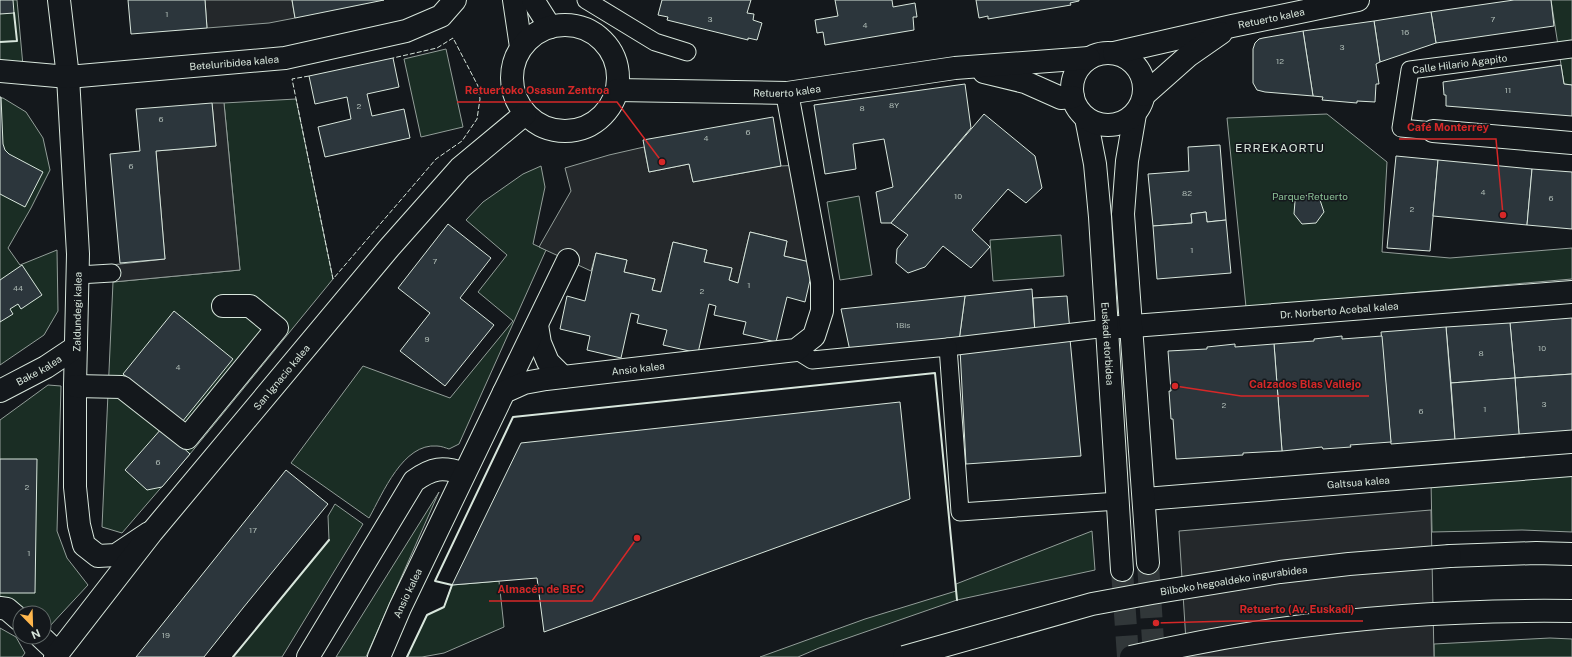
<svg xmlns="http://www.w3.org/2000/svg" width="1572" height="657" font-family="'Public Sans',sans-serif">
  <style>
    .green { fill: #1a2d24; stroke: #939e99 }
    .parking { fill: #24282b; stroke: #939e99 }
    .building { fill: #2c363c; stroke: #d8e6dc }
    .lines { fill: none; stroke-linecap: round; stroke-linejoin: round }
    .tertiary-tunnel { stroke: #313739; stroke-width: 22; stroke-dasharray: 22 11; stroke-linecap: butt }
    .pedestrian-casing { stroke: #d8e6dc; stroke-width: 19 }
    .minor-casing { stroke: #d8e6dc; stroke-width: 24 }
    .tertiary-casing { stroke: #d8e6dc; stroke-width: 24 }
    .primary-casing { stroke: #d8e6dc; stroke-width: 24 }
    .motorway-casing { stroke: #d8e6dc; stroke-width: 24 }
    .pedestrian { stroke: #14181c; stroke-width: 17 }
    .minor { stroke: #14181c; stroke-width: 22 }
    .tertiary { stroke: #14181c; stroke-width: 22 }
    .primary { stroke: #14181c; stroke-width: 22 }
    .motorway { stroke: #14181c; stroke-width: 22 }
    .motorway-bridge-casing { stroke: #d8e6dc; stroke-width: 24; stroke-linecap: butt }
    .motorway-bridge { stroke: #14181c; stroke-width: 22 }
    .fence { stroke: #d8e6dc; stroke-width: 1; stroke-dasharray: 5 2; stroke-linecap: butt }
    .wall { stroke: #d8e6dc; stroke-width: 2 }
    .labels { text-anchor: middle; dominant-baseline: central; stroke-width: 3; stroke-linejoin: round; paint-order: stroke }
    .number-label { font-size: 8px; fill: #adbab4 }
    .street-label { font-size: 10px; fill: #d8e6dc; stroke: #14181c }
    .park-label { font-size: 10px; fill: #8ac095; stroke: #14181c }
    .quarter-label { font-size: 12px; letter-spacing: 1px; fill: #d8e6dc; stroke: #14181c }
    .leader { fill: none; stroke: #d62828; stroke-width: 1.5 }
    .callout-dot { fill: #d62828; stroke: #14181c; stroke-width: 1.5 }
    .callout-label { font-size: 11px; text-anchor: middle; font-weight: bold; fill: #d62828; stroke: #14181c; stroke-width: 3; stroke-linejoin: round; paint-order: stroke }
  </style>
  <rect width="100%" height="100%" fill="#14181c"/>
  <g class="green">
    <polygon points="0,0 17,0 23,66 0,70"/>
    <polygon points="1551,0 1572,0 1572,85 1564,84"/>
    <polygon points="446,49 463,127 421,137 404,59"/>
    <polygon points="0,98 3,98 26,112 43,138 50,170 31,208 8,248 20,265 57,250 58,311 44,335 0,365"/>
    <polygon points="296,99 333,279 190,454 122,533 102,527 113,282 240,270 224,103"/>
    <polygon points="1327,114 1387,162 1382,252 1450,258 1572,248 1572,279 1246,307 1227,118"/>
    <path d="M 541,166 L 545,187 L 533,244 L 546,250 L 459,444 L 449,449 C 446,448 441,446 437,446 C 403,443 383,493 369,518 L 291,463 L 363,366 L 450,398 L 513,321 L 478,292 L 507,255 L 466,220 L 483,202 L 523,174 Z"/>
    <polygon points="859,196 872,275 840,280 827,202"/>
    <polygon points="1061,235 1064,276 993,281 990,240"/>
    <polygon points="48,385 61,386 57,531 67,558 88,585 49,627 44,624 44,613 24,613 0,604 0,420"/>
    <polygon points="1572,470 1572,532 1522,530 1432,532 1431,481"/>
    <polygon points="439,492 366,657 336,657"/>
    <polygon points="335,504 363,524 282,657 233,657 329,540 328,516"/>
    <polygon points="1092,531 1095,570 957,600 819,648 798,657 760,657 865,619 956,591 956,584"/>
    <polygon points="499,581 504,627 444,653 422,657 407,657 427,615 444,607 452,585"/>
    <polygon points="0,628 16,637 25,653 22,657 0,657"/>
    <polygon points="1550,638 1572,639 1572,657 1434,657 1434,644"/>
  </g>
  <g class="parking">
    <polygon points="205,0 292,0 295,18 269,23 207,28"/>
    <polygon points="212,103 224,103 240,270 113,282 111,265 165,259 156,151 216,146"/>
    <polygon points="644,147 649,172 689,164 693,182 781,166 800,165 814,263 784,256 787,241 750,232 738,283 729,280 732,268 704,262 707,250 673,242 661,292 652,290 655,279 624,272 627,260 596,253 591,271 539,247 571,191 565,168 609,155"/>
    <polygon points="1431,510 1434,657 1187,657 1179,531"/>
  </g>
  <g class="building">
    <polygon points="0,0 13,0 14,13 0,14"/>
    <polygon points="128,0 205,0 207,28 131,34"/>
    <polygon points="292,0 384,0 295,18"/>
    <polygon points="662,0 751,0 747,13 754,14 753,20 762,23 757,40 748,38 748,40 667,20 668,17 658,15"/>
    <polygon points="835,0 892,0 893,7 915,3 917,17 913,17 914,30 825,45 823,32 817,33 815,20 838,16"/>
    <polygon points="976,0 1079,0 1079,1 1070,3 1071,5 988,19 988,16 979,18"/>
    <polygon points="1514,0 1551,0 1554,26 1436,43 1431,12"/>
    <polygon points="1431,12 1436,43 1380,62 1374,21"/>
    <polygon points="1374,21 1380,62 1376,64 1379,84 1376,84 1375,102 1357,101 1357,103 1322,100 1323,97 1313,96 1303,31"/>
    <polygon points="1303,31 1313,96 1265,92 1257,90 1253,83 1253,49 1255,43 1259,39 1263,38"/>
    <polygon points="393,58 399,87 367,94 372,116 404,109 410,138 325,157 318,127 351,119 347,97 315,104 309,76"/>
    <polygon points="1561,65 1564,84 1572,85 1572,116 1446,106 1446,95 1444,95 1443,82"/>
    <polygon points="965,84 971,128 891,223 881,223 876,192 893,187 884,139 853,144 856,169 825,174 814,105"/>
    <polygon points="0,97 1,97 3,144 5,150 9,154 43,172 25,207 0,194"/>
    <polygon points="212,103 216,146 156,151 165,259 120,263 110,154 140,151 136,109"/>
    <polygon points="984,114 1035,156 1042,188 1026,203 1008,189 972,230 990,247 971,268 943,246 925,267 908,273 896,263 897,249 908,235 891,223"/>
    <polygon points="773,117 781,166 693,182 689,164 649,172 643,140"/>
    <polygon points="1220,145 1226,220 1207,222 1206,212 1191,214 1192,223 1153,226 1148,174 1189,171 1188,147"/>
    <polygon points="1396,156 1438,160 1430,251 1387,248"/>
    <polygon points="1438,160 1532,169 1527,225 1433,216"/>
    <polygon points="1532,169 1572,172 1572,229 1527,225"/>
    <polygon points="1308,195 1320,200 1324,212 1316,223 1302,224 1294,214 1295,201"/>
    <polygon points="1206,212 1207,222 1226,220 1231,273 1157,279 1153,226 1192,223 1191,214"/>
    <polygon points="448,224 491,258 460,298 494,325 445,386 400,351 430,313 398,288"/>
    <polygon points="750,232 787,241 784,256 814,263 805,302 787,297 776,342 743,334 746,322 714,315 716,306 709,304 698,353 663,345 667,330 637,323 639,315 631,313 621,358 587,350 590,336 560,329 567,296 585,301 596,253 627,260 624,272 655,279 652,290 661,292 673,242 707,250 704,262 732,268 729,280 738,283"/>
    <polygon points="22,265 42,295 21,309 18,304 10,309 13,314 0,322 0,280"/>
    <polygon points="1032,289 1035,334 959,341 965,296"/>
    <polygon points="965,296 959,341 850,351 841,309"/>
    <polygon points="1067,296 1070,332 1035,334 1033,298"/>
    <polygon points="174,311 233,359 182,422 123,374"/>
    <polygon points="1572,318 1572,374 1515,378 1510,323"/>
    <polygon points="1510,323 1515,378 1451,383 1446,327"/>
    <polygon points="1446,327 1455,439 1391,444 1381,332"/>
    <polygon points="1342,336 1342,339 1382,336 1391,442 1350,445 1351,447 1323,449 1322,447 1282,451 1274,344 1314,341 1314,339"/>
    <polygon points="1070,339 1081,456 966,464 960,349"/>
    <polygon points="1235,344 1235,347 1274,344 1282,451 1243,453 1243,455 1176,459 1173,419 1171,419 1169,391 1171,391 1168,351 1207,349 1207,347"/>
    <polygon points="1572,374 1572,430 1519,434 1515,378"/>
    <polygon points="1515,378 1519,434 1455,439 1451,383"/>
    <polygon points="900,402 910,499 544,632 537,578 452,585 521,443"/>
    <polygon points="162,428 190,454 162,487 147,490 125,470"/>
    <polygon points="0,459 37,459 35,593 0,593"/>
    <polygon points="286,470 328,504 243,608 204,657 136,657"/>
  </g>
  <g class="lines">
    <g class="tertiary-tunnel">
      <polyline points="1148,563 1154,657"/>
      <polyline points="1122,570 1128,657"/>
    </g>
    <g class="pedestrian-casing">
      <g id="pedestrian">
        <polyline points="586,0 655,42 687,52"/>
        <path id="s1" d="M 1433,131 L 1401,128 L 1410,70 L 1572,49"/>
        <polyline points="78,275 112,273"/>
        <polyline points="948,347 1107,328"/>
        <polyline points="796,350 812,360 948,347 960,512 1118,501"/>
      </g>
    </g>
    <g class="minor-casing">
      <g id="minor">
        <polyline points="59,0 68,77 78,254 75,386 75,487 79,525 84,545 98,556 116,555 149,533"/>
        <path id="s2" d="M 0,71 L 68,77 L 285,58 L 406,31 L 441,16 L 455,0"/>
        <polyline points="1433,131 1572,143"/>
        <polyline points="537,325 540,343 548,362 563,377"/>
        <path id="s3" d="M 1107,328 L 1572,292"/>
        <polyline points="75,386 122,387 187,438 277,328 250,306 223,306"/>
        <path id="s4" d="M 0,391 L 46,367 L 76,347"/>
        <polyline points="504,392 568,260"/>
        <path id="s5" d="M 1145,499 L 1572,465"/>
        <polyline points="0,608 7,609 20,620"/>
        <polyline points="41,637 58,653"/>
        <path d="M 308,657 L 414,481 C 432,468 443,466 464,474"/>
        <path id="s6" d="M 379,657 L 400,608 L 504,392 L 524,383 L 546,379 L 796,350 L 814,336 L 822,311 L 822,282 L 787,93"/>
      </g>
    </g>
    <g class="tertiary-casing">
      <g id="tertiary">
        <polyline points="514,0 521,47"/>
        <polyline points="533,0 550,27"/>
        <polyline points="1135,114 1127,161 1123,214 1148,563"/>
        <path id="s7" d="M 1086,118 L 1095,164 L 1100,217 L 1122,570"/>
      </g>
    </g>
    <g class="primary-casing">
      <g id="primary">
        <circle cx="565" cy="78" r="53"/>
        <circle cx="1108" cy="89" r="36"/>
        <path id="s8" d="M 1114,53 L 1232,26 L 1358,0"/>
        <polyline points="984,72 1025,82 1061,98 1073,97"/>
        <path id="s9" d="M 617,90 L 787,93 L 955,68 L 1089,58"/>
        <polyline points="1144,95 1188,56 1221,33"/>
        <path id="s10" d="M 55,657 L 152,532 L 389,248 L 460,168 L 525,114"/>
      </g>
    </g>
    <g class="motorway-casing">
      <polyline id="motorway" points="1450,556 1536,553 1572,554"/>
    </g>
    <use href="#pedestrian" class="pedestrian"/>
    <use href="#minor" class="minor"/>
    <use href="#tertiary" class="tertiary"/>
    <use href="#primary" class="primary"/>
    <use href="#motorway" class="motorway"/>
    <g class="motorway-bridge-casing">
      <g id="motorway-bridge">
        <path id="s11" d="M 904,657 L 1092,604 L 1152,593 L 1280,572 L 1349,564 L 1450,556"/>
        <path d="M 1131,657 C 1275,623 1424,609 1572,611"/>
      </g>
    </g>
    <use href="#motorway-bridge" class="motorway-bridge"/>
    <polyline class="fence" points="309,76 292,79 333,279 436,159 462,141 477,119 480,99 478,86 453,38 437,48 393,58"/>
    <g class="wall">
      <polyline points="0,42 17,41 14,13"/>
      <polyline points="233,657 329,540"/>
      <polyline points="407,657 427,615 444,607 452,585 435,581 513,417 935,373 957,600"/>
    </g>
  </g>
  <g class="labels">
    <g class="number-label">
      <text x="167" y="14">1</text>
      <text x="710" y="19">3</text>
      <text x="1493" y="19">7</text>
      <text x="865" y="25">4</text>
      <text x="1405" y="32">16</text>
      <text x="1342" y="47">3</text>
      <text x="1280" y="61">12</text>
      <text x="1508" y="90">11</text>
      <text x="894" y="105">8Y</text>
      <text x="359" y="106">2</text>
      <text x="862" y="108">8</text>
      <text x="161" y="119">6</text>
      <text x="748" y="132">6</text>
      <text x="706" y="138">4</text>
      <text x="131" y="166">6</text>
      <text x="1483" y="192">4</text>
      <text x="1187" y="193">82</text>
      <text x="958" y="196">10</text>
      <text x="1551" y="198">6</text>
      <text x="1412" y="209">2</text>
      <text x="1192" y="250">1</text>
      <text x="435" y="261">7</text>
      <text x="749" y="285">1</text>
      <text x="18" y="288">44</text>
      <text x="702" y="291">2</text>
      <text x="903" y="325">1Bis</text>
      <text x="427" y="339">9</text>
      <text x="1542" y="348">10</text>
      <text x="1481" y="353">8</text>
      <text x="178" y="367">4</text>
      <text x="1544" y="404">3</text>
      <text x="1224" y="405">2</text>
      <text x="1485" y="409">1</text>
      <text x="1421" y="411">6</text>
      <text x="158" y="462">6</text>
      <text x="27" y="487">2</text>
      <text x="253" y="530">17</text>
      <text x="29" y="553">1</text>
      <text x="166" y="635">19</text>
    </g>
    <g class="street-label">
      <text stroke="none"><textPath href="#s8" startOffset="161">Retuerto kalea</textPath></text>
      <text stroke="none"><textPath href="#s2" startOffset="235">Beteluribidea kalea</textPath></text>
      <text stroke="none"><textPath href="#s1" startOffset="141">Calle Hilario Agapito</textPath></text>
      <text stroke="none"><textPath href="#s9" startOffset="170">Retuerto kalea</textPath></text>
      <text stroke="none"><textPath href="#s3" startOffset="233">Dr. Norberto Acebal kalea</textPath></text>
      <text transform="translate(77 312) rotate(-89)">Zaldundegi kalea</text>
      <text stroke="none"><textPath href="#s7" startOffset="227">Euskadi etorbidea</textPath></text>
      <text stroke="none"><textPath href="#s6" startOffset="430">Ansio kalea</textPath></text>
      <text stroke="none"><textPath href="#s4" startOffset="44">Bake kalea</textPath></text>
      <text stroke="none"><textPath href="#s10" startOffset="360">San Ignacio kalea</textPath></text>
      <text stroke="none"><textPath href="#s5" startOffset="214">Galtsua kalea</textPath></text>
      <text stroke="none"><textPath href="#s11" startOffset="339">Bilboko hegoaldeko ingurabidea</textPath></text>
      <text stroke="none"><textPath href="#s6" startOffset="70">Ansio kalea</textPath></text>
    </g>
    <g class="park-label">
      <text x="1310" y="196">Parque Retuerto</text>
    </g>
    <g class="quarter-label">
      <text x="1280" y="148">ERREKAORTU</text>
    </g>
  </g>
  <path class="leader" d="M662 162L617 102H457M1503 215L1496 139H1399M1175 386L1241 396H1369M637 538L592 601H489M1156 623L1232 621H1363"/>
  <g class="callout-dot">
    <circle cx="662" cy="162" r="4"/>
    <circle cx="1503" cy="215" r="4"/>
    <circle cx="1175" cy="386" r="4"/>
    <circle cx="637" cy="538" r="4"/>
    <circle cx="1156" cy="623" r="4"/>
  </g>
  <g class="callout-label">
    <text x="537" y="94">Retuertoko Osasun Zentroa</text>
    <text x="1448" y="131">Café Monterrey</text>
    <text x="1305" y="388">Calzados Blas Vallejo</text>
    <text x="541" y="593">Almacén de BEC</text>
    <text x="1297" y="613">Retuerto (Av. Euskadi)</text>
  </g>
  <g transform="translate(32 625) rotate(157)"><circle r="19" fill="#14181c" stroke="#626a69"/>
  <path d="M0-3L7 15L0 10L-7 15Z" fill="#ffb74d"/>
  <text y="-6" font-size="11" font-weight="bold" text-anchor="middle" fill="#d8e6dc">N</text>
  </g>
</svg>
